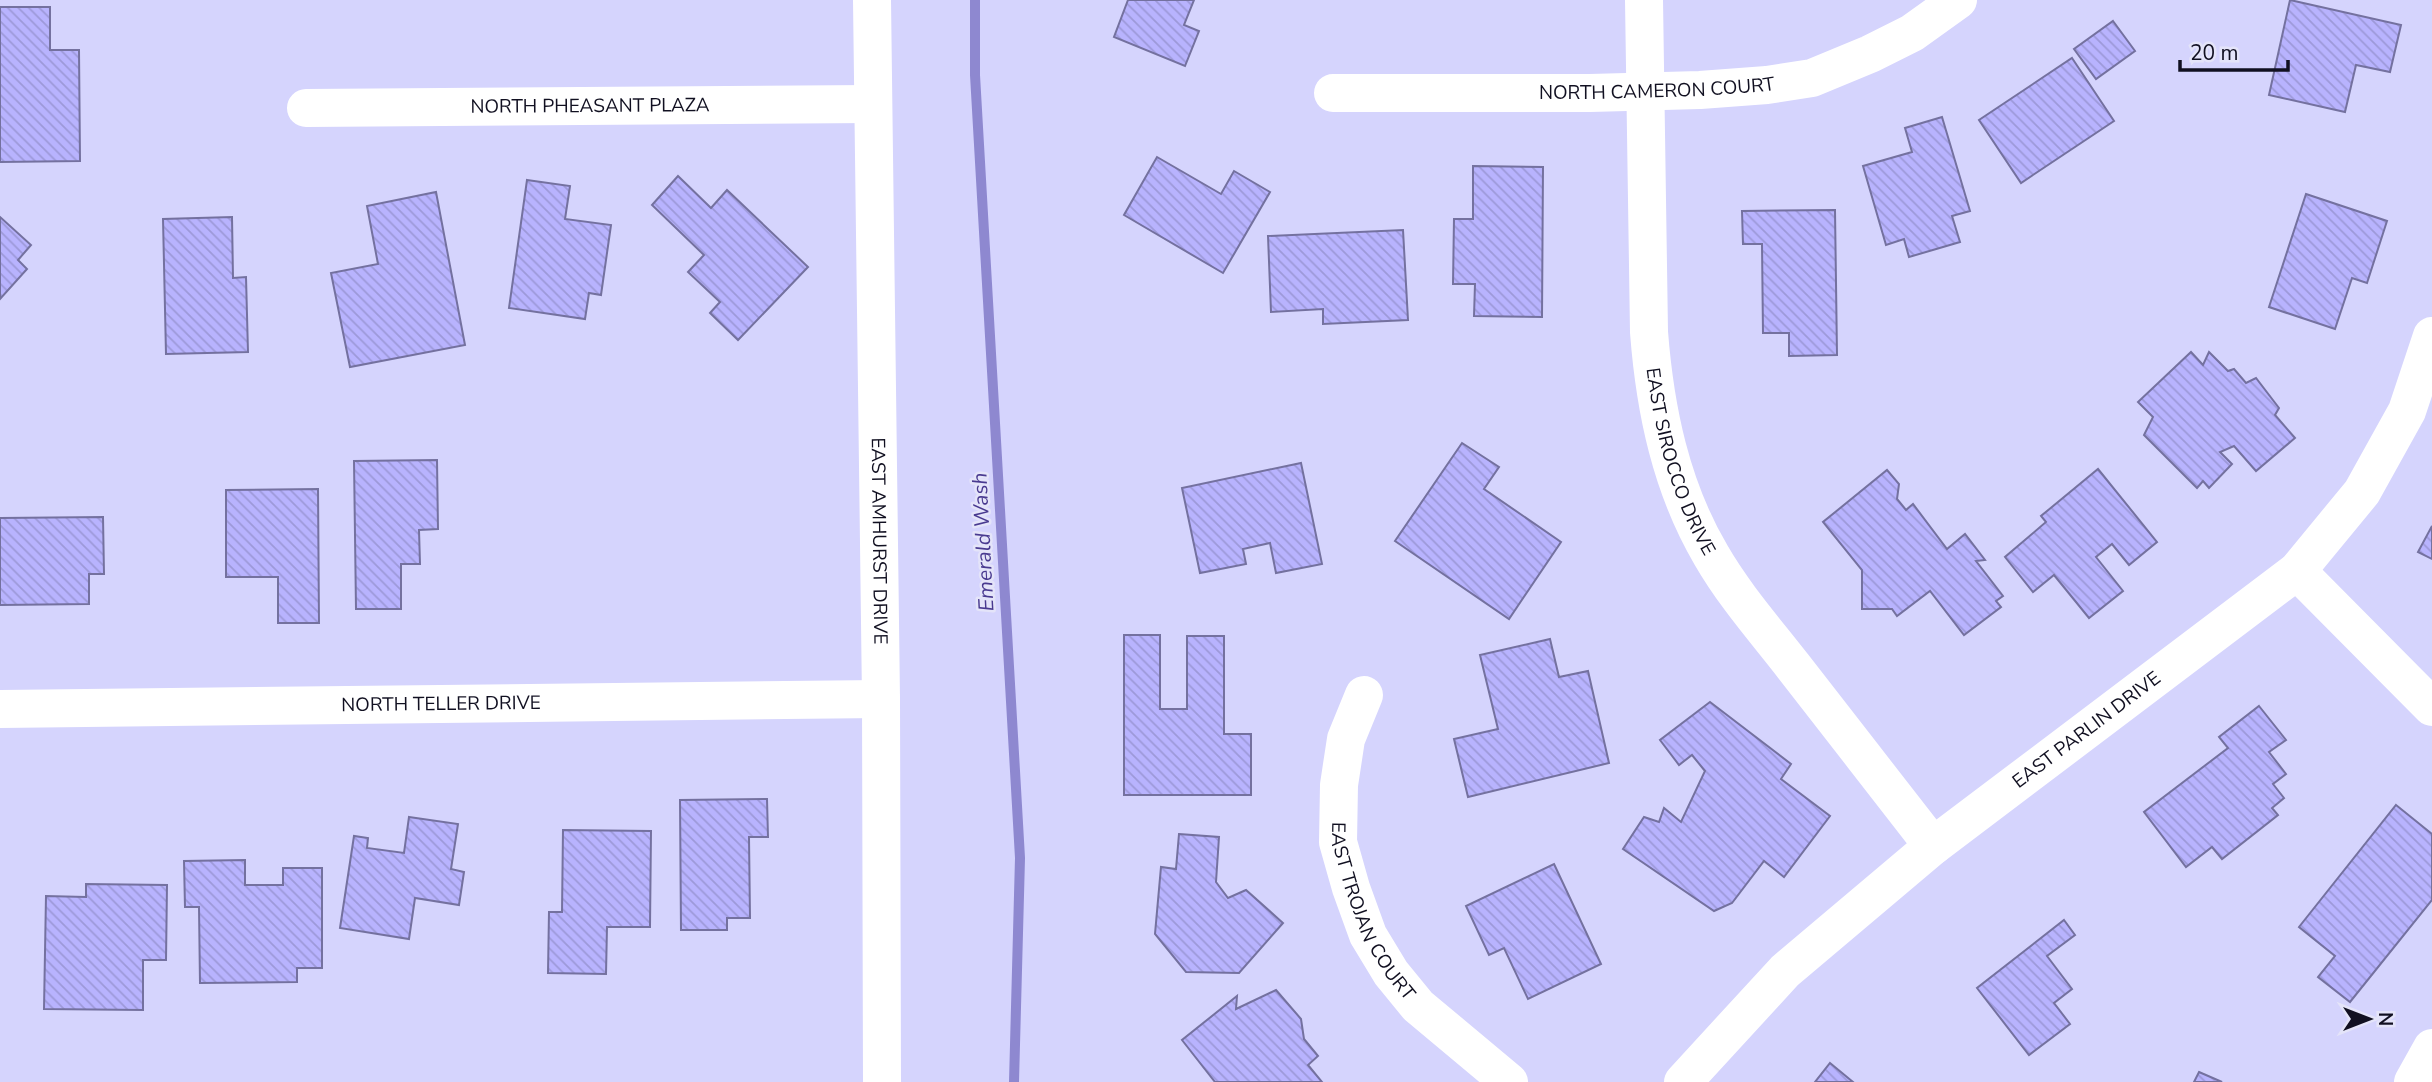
<svg xmlns="http://www.w3.org/2000/svg" width="2432" height="1082" font-family="'Nunito Sans',sans-serif">
  <style>
    .lines { fill: none; stroke-linecap: round; stroke-linejoin: round }
    .stream { stroke: #8e88d0; stroke-width: 10 }
    .building { fill: url(#building-back-hatch); stroke: #74719f; stroke-width: 2 }
    .minor { stroke: #fff; stroke-width: 38 }
    .labels { text-anchor: middle; dominant-baseline: central; stroke-width: 5; stroke-linejoin: round; paint-order: stroke }
    .street-label { font-size: 19px; fill: #111021; stroke: #e4e4f9 }
    .water-label { font-size: 21px; font-style: italic; fill: #493a90; stroke: #e4e4f9 }
  </style>
  <defs>
    <pattern id="building-back-hatch" width="6" height="6" patternUnits="userSpaceOnUse" patternTransform="scale(1.75)"><rect width="6" height="6" fill="#b8b3fe"/><path d="M-1 5l2 2M0 0l6 6M5-1l2 2" fill="none" stroke="#9d99d9"/></pattern>
  </defs>
  <rect width="100%" height="100%" fill="#d5d4fd"/>
  <g class="lines">
    <polyline class="stream" points="975,0 975,75 1020,858 1014,1082"/>
  </g>
  <g class="building">
    <polygon points="1128,0 1194,0 1184,25 1199,31 1185,66 1114,37"/>
    <polygon points="2290,0 2401,25 2390,72 2356,65 2345,112 2269,95"/>
    <polygon points="0,7 50,7 50,50 79,50 80,161 0,162"/>
    <polygon points="2113,21 2135,51 2096,79 2074,49"/>
    <polygon points="2072,58 2114,121 2021,183 1979,120"/>
    <polygon points="1942,117 1970,211 1952,216 1960,242 1909,257 1904,239 1886,245 1863,166 1912,152 1905,128"/>
    <polygon points="1157,157 1221,194 1234,171 1270,192 1223,273 1124,215"/>
    <polygon points="1473,166 1543,167 1542,317 1474,316 1475,284 1453,284 1454,219 1473,219"/>
    <polygon points="678,176 711,208 727,190 808,267 738,340 710,313 720,302 688,272 704,255 652,205"/>
    <polygon points="527,180 570,186 565,219 611,225 601,295 589,293 585,319 509,308"/>
    <polygon points="436,192 465,345 350,367 331,273 378,264 367,206"/>
    <polygon points="2306,194 2387,221 2367,283 2352,278 2335,329 2269,307"/>
    <polygon points="1835,210 1837,355 1789,356 1789,333 1763,333 1762,244 1743,244 1742,211"/>
    <polygon points="0,217 31,245 18,260 27,269 0,299"/>
    <polygon points="232,217 233,278 246,277 248,352 166,354 163,219"/>
    <polygon points="1403,230 1408,320 1323,324 1323,309 1271,312 1268,236"/>
    <polygon points="2191,352 2203,365 2209,352 2228,371 2234,369 2246,383 2256,378 2279,408 2275,415 2295,438 2256,471 2234,446 2220,452 2232,464 2209,488 2203,481 2197,488 2144,435 2153,417 2138,402"/>
    <polygon points="1462,443 1499,467 1484,489 1561,542 1509,619 1395,541"/>
    <polygon points="437,460 438,529 419,530 420,564 401,564 401,609 356,609 354,461"/>
    <polygon points="1301,463 1322,564 1276,573 1270,543 1243,549 1246,564 1200,573 1182,488"/>
    <polygon points="2098,469 2157,542 2129,565 2112,544 2096,557 2123,591 2089,618 2054,575 2033,592 2005,557 2046,522 2041,516"/>
    <polygon points="1887,470 1899,484 1897,499 1906,510 1913,504 1947,549 1965,534 1985,560 1976,561 2003,596 1996,601 2001,607 1964,635 1930,591 1897,616 1892,609 1862,609 1862,570 1823,522"/>
    <polygon points="318,489 319,623 278,623 278,577 226,577 226,490"/>
    <polygon points="103,517 104,574 89,574 89,604 0,605 0,518"/>
    <polygon points="2432,526 2432,559 2418,552"/>
    <polygon points="1124,635 1160,635 1160,709 1187,709 1187,636 1224,636 1224,734 1251,734 1251,795 1124,795"/>
    <polygon points="1550,639 1559,677 1588,671 1609,763 1468,797 1454,739 1498,729 1480,655"/>
    <polygon points="1710,702 1791,764 1781,779 1830,816 1784,877 1764,861 1732,903 1714,911 1623,849 1644,817 1659,822 1664,808 1681,822 1705,771 1692,755 1679,765 1660,740"/>
    <polygon points="2259,706 2286,740 2269,752 2286,774 2273,784 2284,798 2272,808 2278,815 2222,859 2212,847 2186,867 2144,812 2228,748 2219,737"/>
    <polygon points="767,799 768,837 749,837 750,918 727,918 727,930 681,930 680,800"/>
    <polygon points="2396,805 2432,834 2432,900 2350,1002 2318,977 2335,956 2299,927"/>
    <polygon points="409,817 458,824 451,869 464,872 459,905 415,898 409,939 340,928 354,836 368,838 367,848 404,853"/>
    <polygon points="563,830 651,831 650,927 607,927 606,974 548,973 549,912 562,912"/>
    <polygon points="1179,834 1219,837 1216,882 1228,898 1246,890 1283,923 1239,973 1186,972 1155,934 1161,867 1176,869"/>
    <polygon points="245,860 245,885 283,885 283,868 322,868 322,968 297,968 297,982 200,983 199,907 185,907 184,861"/>
    <polygon points="1554,864 1601,964 1528,999 1504,948 1489,955 1466,906"/>
    <polygon points="86,884 167,885 166,960 143,960 143,1010 44,1009 46,896 86,897"/>
    <polygon points="2064,920 2075,935 2047,956 2072,989 2054,1003 2070,1024 2029,1055 1977,988"/>
    <polygon points="1276,990 1301,1019 1304,1039 1318,1056 1308,1065 1322,1082 1215,1082 1182,1040 1237,996 1236,1009"/>
    <polygon points="1830,1063 1853,1082 1815,1082"/>
    <polygon points="2199,1072 2222,1082 2194,1082"/>
  </g>
  <g class="lines">
    <g class="minor">
      <path id="s1" d="M 872,0 L 881,699 L 882,1082"/>
      <path id="s2" d="M 1644,0 L 1649,332 C 1655,410 1671,487 1711,555 C 1734,595 1765,630 1793,666 C 1840,726 1886,786 1933,846"/>
      <path id="s3" d="M 1333,93 L 1590,93 L 1700,90 L 1767,85 L 1812,78 L 1870,54 L 1912,33 L 1958,0"/>
      <path id="s4" d="M 306,108 L 872,104"/>
      <polyline points="2297,571 2432,707"/>
      <path id="s5" d="M 1364,695 L 1346,739 L 1339,785 L 1338,842 L 1351,888 L 1368,935 L 1391,973 L 1418,1006 L 1509,1082"/>
      <path id="s6" d="M 0,709 L 881,699"/>
      <path id="s7" d="M 1683,1082 L 1785,971 L 1933,846 L 2297,571 L 2362,492 L 2407,411 L 2432,336"/>
      <polyline points="2413,1082 2432,1048"/>
    </g>
  </g>
  <g class="labels">
    <g class="street-label">
      <text stroke="none"><textPath href="#s3" startOffset="324">NORTH CAMERON COURT</textPath></text>
      <text stroke="none"><textPath href="#s4" startOffset="284">NORTH PHEASANT PLAZA</textPath></text>
      <text stroke="none"><textPath href="#s2" startOffset="466">EAST SIROCCO DRIVE</textPath></text>
      <text stroke="none"><textPath href="#s1" startOffset="541">EAST AMHURST DRIVE</textPath></text>
      <text stroke="none"><textPath href="#s6" startOffset="441">NORTH TELLER DRIVE</textPath></text>
      <text stroke="none"><textPath href="#s7" startOffset="537">EAST PARLIN DRIVE</textPath></text>
      <text stroke="none"><textPath href="#s5" startOffset="228">EAST TROJAN COURT</textPath></text>
    </g>
    <g class="water-label">
      <text transform="translate(983 542) rotate(-93)">Emerald Wash</text>
    </g>
  </g>
  <g transform="translate(2369 1019) rotate(90)" stroke="#e4e4f9" stroke-width="5" paint-order="stroke">
  <path d="M0-5L12 26L0 18L-12 26Z" fill="#111021"/>
  <text y="-10" font-size="19" font-weight="bold" text-anchor="middle" fill="#111021">N</text>
  </g>
  <path d="M2180 60v10h108v-10" fill="none" stroke="#111021" stroke-width="3.5"/>
  <text x="2190" y="60" font-size="21" fill="#111021" stroke="#e4e4f9" stroke-width="5" paint-order="stroke">20 m</text>
</svg>
